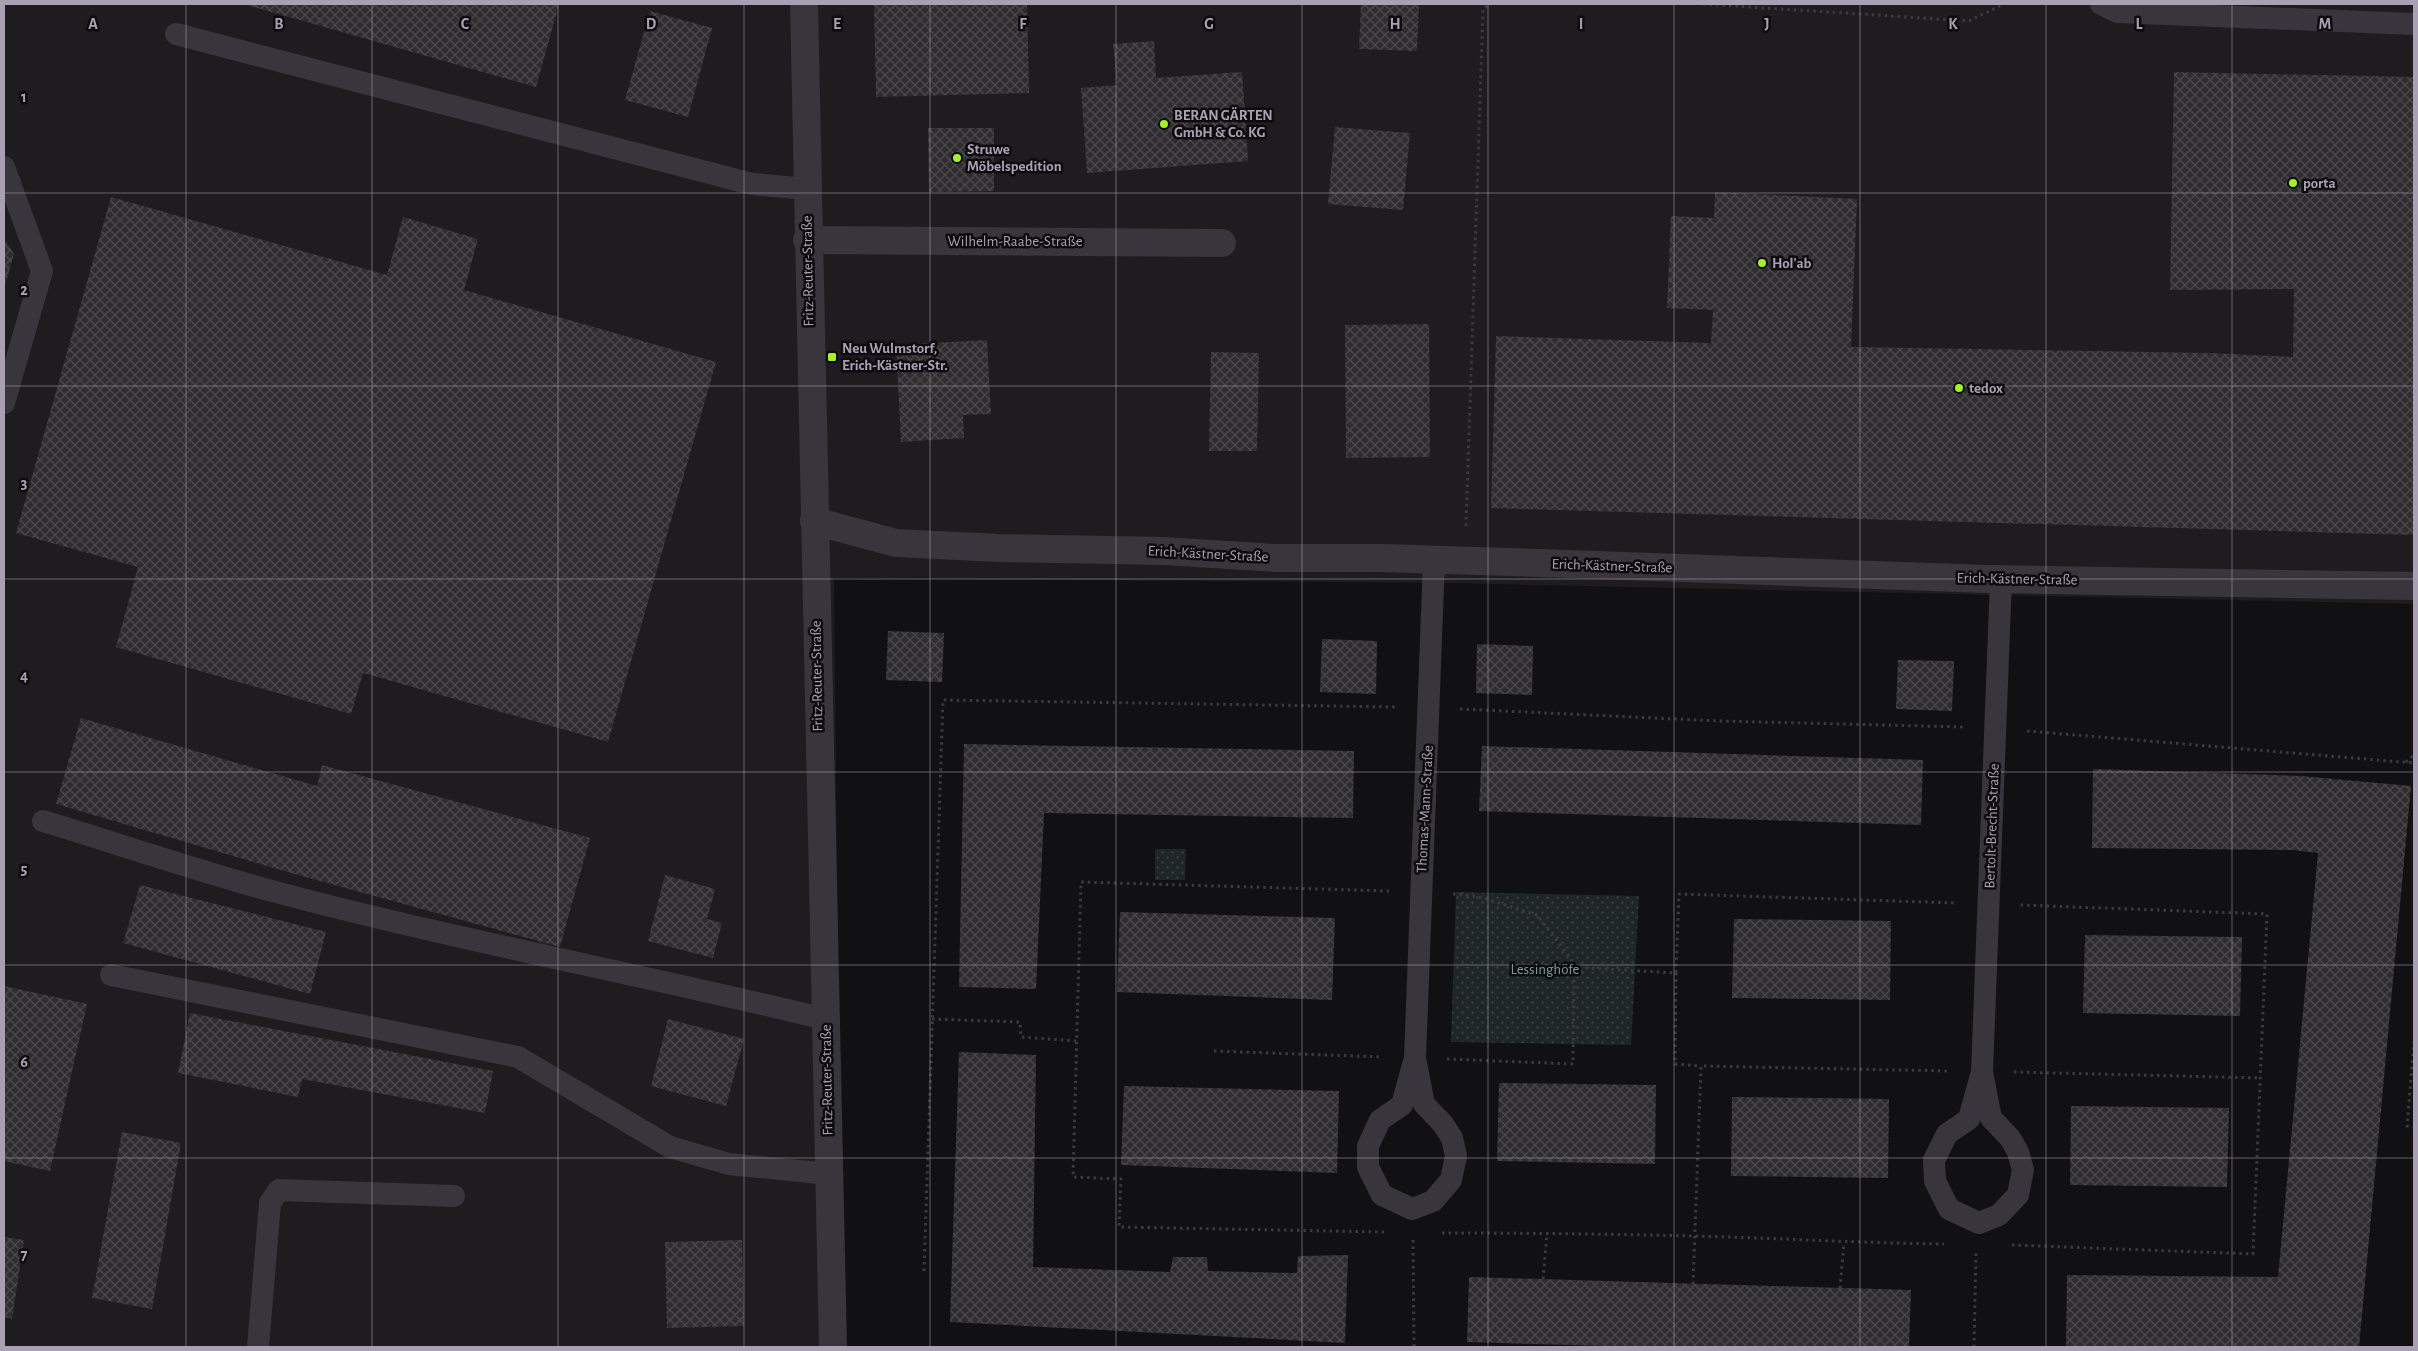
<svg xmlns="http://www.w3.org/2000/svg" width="2418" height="1351" font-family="'Alegreya Sans',sans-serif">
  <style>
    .built { fill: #1e1c1f }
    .green { fill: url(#green-dots) }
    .building { fill: url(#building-cross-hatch) }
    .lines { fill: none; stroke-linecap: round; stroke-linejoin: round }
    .path { stroke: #3c3940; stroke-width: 3; stroke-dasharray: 2.5 4; stroke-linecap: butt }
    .lane { stroke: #39353c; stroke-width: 22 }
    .street { stroke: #39353c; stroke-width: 28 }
    .grid { fill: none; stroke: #a9a1b3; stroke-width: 1; stroke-opacity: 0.55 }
    .poi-dot { fill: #a5f129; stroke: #0c0b0d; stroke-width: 2 }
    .labels { text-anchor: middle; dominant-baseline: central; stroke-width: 5; stroke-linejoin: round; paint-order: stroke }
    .poi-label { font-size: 15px; font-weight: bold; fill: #a9a1b3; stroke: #0c0b0d; text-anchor: start }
    .street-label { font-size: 15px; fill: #a9a1b3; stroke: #0c0b0d }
    .park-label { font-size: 15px; fill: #789e96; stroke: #0c0b0d }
    .grid-label { font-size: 16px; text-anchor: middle; font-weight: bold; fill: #a9a1b3; stroke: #0c0b0d; stroke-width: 5; stroke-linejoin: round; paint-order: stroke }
  </style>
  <defs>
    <pattern id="green-dots" width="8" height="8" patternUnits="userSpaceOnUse" patternTransform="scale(1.25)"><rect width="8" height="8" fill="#1f2626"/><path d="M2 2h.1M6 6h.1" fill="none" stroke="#3d4243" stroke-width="1.8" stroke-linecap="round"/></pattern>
    <pattern id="building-cross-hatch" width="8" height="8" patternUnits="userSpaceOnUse" patternTransform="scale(1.25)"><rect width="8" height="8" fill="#302d31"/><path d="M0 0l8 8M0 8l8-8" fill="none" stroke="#4b484c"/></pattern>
  </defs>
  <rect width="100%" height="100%" fill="#111012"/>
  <polygon class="built" points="4,4 2414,4 2414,604 1449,583 834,578 842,1347 4,1347"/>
  <g class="green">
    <polygon points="1155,849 1186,849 1185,880 1155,880"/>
    <polygon points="1456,892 1639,896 1631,1045 1451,1042"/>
  </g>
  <g class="building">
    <polygon points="243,4 559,4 536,87"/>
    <polygon points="874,4 1027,4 1029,93 876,97"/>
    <polygon points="1361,4 1419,4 1417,51 1359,49"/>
    <polygon points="650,11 712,28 688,117 625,100"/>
    <polygon points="1154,41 1156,78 1242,72 1248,161 1087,173 1081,88 1117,85 1113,44"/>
    <polygon points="2174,72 2414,77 2414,535 1491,508 1496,336 1711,343 1713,310 1667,308 1671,216 1714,218 1715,192 1857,199 1851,347 2208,353 2293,357 2294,289 2170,290"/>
    <polygon points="1335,127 1410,133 1403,210 1328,204"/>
    <polygon points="928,128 994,128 994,191 929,192"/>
    <polygon points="111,197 387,275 403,217 478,239 464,290 716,362 608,742 363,673 351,714 116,647 138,567 16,533"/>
    <polygon points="4,239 14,254 4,289"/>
    <polygon points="1429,324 1430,457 1346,458 1345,325"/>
    <polygon points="987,340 991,414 963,415 964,438 901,442 896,345"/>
    <polygon points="1211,352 1259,353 1257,451 1209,451"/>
    <polygon points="888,631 944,633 942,682 886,680"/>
    <polygon points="1322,639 1377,641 1376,694 1320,692"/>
    <polygon points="1477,644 1533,646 1532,695 1476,693"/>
    <polygon points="1898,660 1954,661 1952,711 1896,709"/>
    <polygon points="81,718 317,786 322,765 590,838 560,947 291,873 56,804"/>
    <polygon points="964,744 1354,751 1353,818 1044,813 1036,989 959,987"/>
    <polygon points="1482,746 1923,760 1921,825 1479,811"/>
    <polygon points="2093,769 2301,776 2411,786 2359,1347 2066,1347 2067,1275 2278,1277 2318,853 2293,850 2092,848"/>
    <polygon points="665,875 715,889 707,919 722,923 713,958 648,941"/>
    <polygon points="140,885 326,932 310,994 123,943"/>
    <polygon points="1120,912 1335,918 1332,1000 1117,992"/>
    <polygon points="1734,919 1891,921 1890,1000 1732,998"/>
    <polygon points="2085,935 2242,937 2240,1016 2083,1013"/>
    <polygon points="4,986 87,1004 50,1171 4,1161"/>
    <polygon points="190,1013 493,1071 485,1113 302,1079 298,1097 178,1073"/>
    <polygon points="668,1019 744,1039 726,1106 651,1086"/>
    <polygon points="959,1052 1036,1055 1033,1267 1170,1272 1173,1257 1207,1257 1208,1271 1297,1273 1298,1256 1348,1255 1345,1343 950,1322"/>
    <polygon points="1499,1083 1656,1085 1655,1164 1497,1161"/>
    <polygon points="1124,1086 1339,1091 1337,1173 1121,1165"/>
    <polygon points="1732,1097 1889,1099 1888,1178 1731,1176"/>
    <polygon points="2071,1106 2229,1108 2227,1187 2070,1185"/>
    <polygon points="122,1132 181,1143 152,1309 92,1298"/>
    <polygon points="4,1237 24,1240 12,1319 4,1317"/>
    <polygon points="742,1240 744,1326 667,1328 665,1242"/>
    <polygon points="1469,1277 1911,1290 1909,1347 1639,1347 1467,1342"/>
  </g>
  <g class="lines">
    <g class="path">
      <polyline points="1703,4 1969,21 2004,4"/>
      <polyline points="1466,526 1483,9 1491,4"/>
      <polyline points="1460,709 1719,721 1963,727"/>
      <polyline points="2027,731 2414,763"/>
      <polyline points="2406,762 2414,755"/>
      <polyline points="1453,894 1476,896 1537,915 1581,972"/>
      <polyline points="1676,973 1675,1064 1701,1066"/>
      <polyline points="932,1019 1020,1022 1021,1037 1076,1041"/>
      <polyline points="2414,1041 2407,1126 2414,1127"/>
      <polyline points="1214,1051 1383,1057"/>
      <polyline points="1447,1059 1573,1064 1574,977 1586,968 1676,973 1679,894 1956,903"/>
      <polyline points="2014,1072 2260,1078"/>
      <polyline points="1384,1232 1119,1227 1121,1179 1073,1177 1081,882 1389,891"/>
      <path d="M 1442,1233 C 1526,1233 1610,1234 1693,1236 C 1777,1238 1860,1243 1944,1244"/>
      <polyline points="1413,1240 1414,1347"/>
      <polyline points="2012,1245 2253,1254 2267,914 2020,905"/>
      <polyline points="924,1271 943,700 1396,707"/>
      <polyline points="1543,1279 1547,1233"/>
      <polyline points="1693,1284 1701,1066 1950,1071"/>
      <polyline points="1840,1288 1844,1243"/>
      <polyline points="1974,1347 1976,1253"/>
    </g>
    <g class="lane">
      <polyline points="2101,4 2117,12 2414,24"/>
      <polyline points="176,34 752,184 807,189"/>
      <polyline points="4,167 42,271 4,403"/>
      <path d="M 43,821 C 119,844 195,870 272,891 C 455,940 641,974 825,1019"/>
      <polyline points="111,975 518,1057 670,1147 729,1164 829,1174"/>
      <polyline points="1415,1058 1424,1104 1443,1124 1452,1138 1456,1156 1451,1180 1433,1201 1412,1209 1382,1195 1368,1167 1368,1146 1380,1120 1402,1105 1415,1058 1434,560"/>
      <polyline points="1982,1072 1991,1118 2010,1138 2018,1152 2023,1170 2018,1195 1999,1215 1979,1223 1949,1209 1935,1181 1934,1160 1947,1134 1969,1119 1982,1072 2001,579"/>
      <polyline points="258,1347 270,1203 279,1190 454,1196"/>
    </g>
    <g class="street">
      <polyline points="804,4 833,1347"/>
      <polyline points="807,240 1222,243"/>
      <polyline points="814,521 896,543 998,548 1164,551 1275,558 1382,558 1539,563 1987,579 2414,586"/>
    </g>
  </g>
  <path class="grid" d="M 186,4 L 186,1347M 372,4 L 372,1347M 558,4 L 558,1347M 744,4 L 744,1347M 930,4 L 930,1347M 1116,4 L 1116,1347M 1302,4 L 1302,1347M 1488,4 L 1488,1347M 1674,4 L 1674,1347M 1860,4 L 1860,1347M 2046,4 L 2046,1347M 2232,4 L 2232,1347M 4,193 L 2414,193M 4,386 L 2414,386M 4,579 L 2414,579M 4,772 L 2414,772M 4,965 L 2414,965M 4,1158 L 2414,1158"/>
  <g class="poi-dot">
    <circle cx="1164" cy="124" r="5"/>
    <circle cx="957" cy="158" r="5"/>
    <circle cx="2293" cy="183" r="5"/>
    <circle cx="1762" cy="263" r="5"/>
    <rect x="827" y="352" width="10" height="10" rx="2.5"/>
    <circle cx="1959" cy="388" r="5"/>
  </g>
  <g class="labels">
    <g class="poi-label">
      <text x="1174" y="115">BERAN GÄRTEN<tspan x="1174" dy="17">GmbH &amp; Co. KG</tspan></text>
      <text x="967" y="149">Struwe<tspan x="967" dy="17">Möbelspedition</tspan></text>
      <text x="2303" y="183">porta</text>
      <text x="1772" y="263">Hol'ab</text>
      <text x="842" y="348">Neu Wulmstorf,<tspan x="842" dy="17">Erich-Kästner-Str.</tspan></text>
      <text x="1969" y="388">tedox</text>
    </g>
    <g class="street-label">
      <text x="1015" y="241">Wilhelm-Raabe-Straße</text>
      <text transform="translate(808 271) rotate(-91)">Fritz-Reuter-Straße</text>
      <text transform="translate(1208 554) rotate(3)">Erich-Kästner-Straße</text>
      <text transform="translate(1612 566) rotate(2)">Erich-Kästner-Straße</text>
      <text transform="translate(2017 579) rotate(1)">Erich-Kästner-Straße</text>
      <text transform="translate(817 676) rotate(-91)">Fritz-Reuter-Straße</text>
      <text transform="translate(1425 809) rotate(-87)">Thomas-Mann-Straße</text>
      <text transform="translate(1992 826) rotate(-88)">Bertolt-Brecht-Straße</text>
      <text transform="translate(827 1080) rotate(-91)">Fritz-Reuter-Straße</text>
    </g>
    <g class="park-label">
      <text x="1545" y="969">Lessinghöfe</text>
    </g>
  </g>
  <g class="grid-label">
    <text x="93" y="29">A</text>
    <text x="279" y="29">B</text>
    <text x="465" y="29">C</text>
    <text x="651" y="29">D</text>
    <text x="837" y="29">E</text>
    <text x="1023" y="29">F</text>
    <text x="1209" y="29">G</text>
    <text x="1395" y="29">H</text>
    <text x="1581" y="29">I</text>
    <text x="1767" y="29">J</text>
    <text x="1953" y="29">K</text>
    <text x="2139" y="29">L</text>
    <text x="2325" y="29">M</text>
    <text x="24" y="102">1</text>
    <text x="24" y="295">2</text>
    <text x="24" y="488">3</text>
    <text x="24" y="681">4</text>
    <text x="24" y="874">5</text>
    <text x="24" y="1067">6</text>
    <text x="24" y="1260">7</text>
  </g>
  <rect width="2418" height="1351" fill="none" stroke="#a9a1b3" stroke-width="10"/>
</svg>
